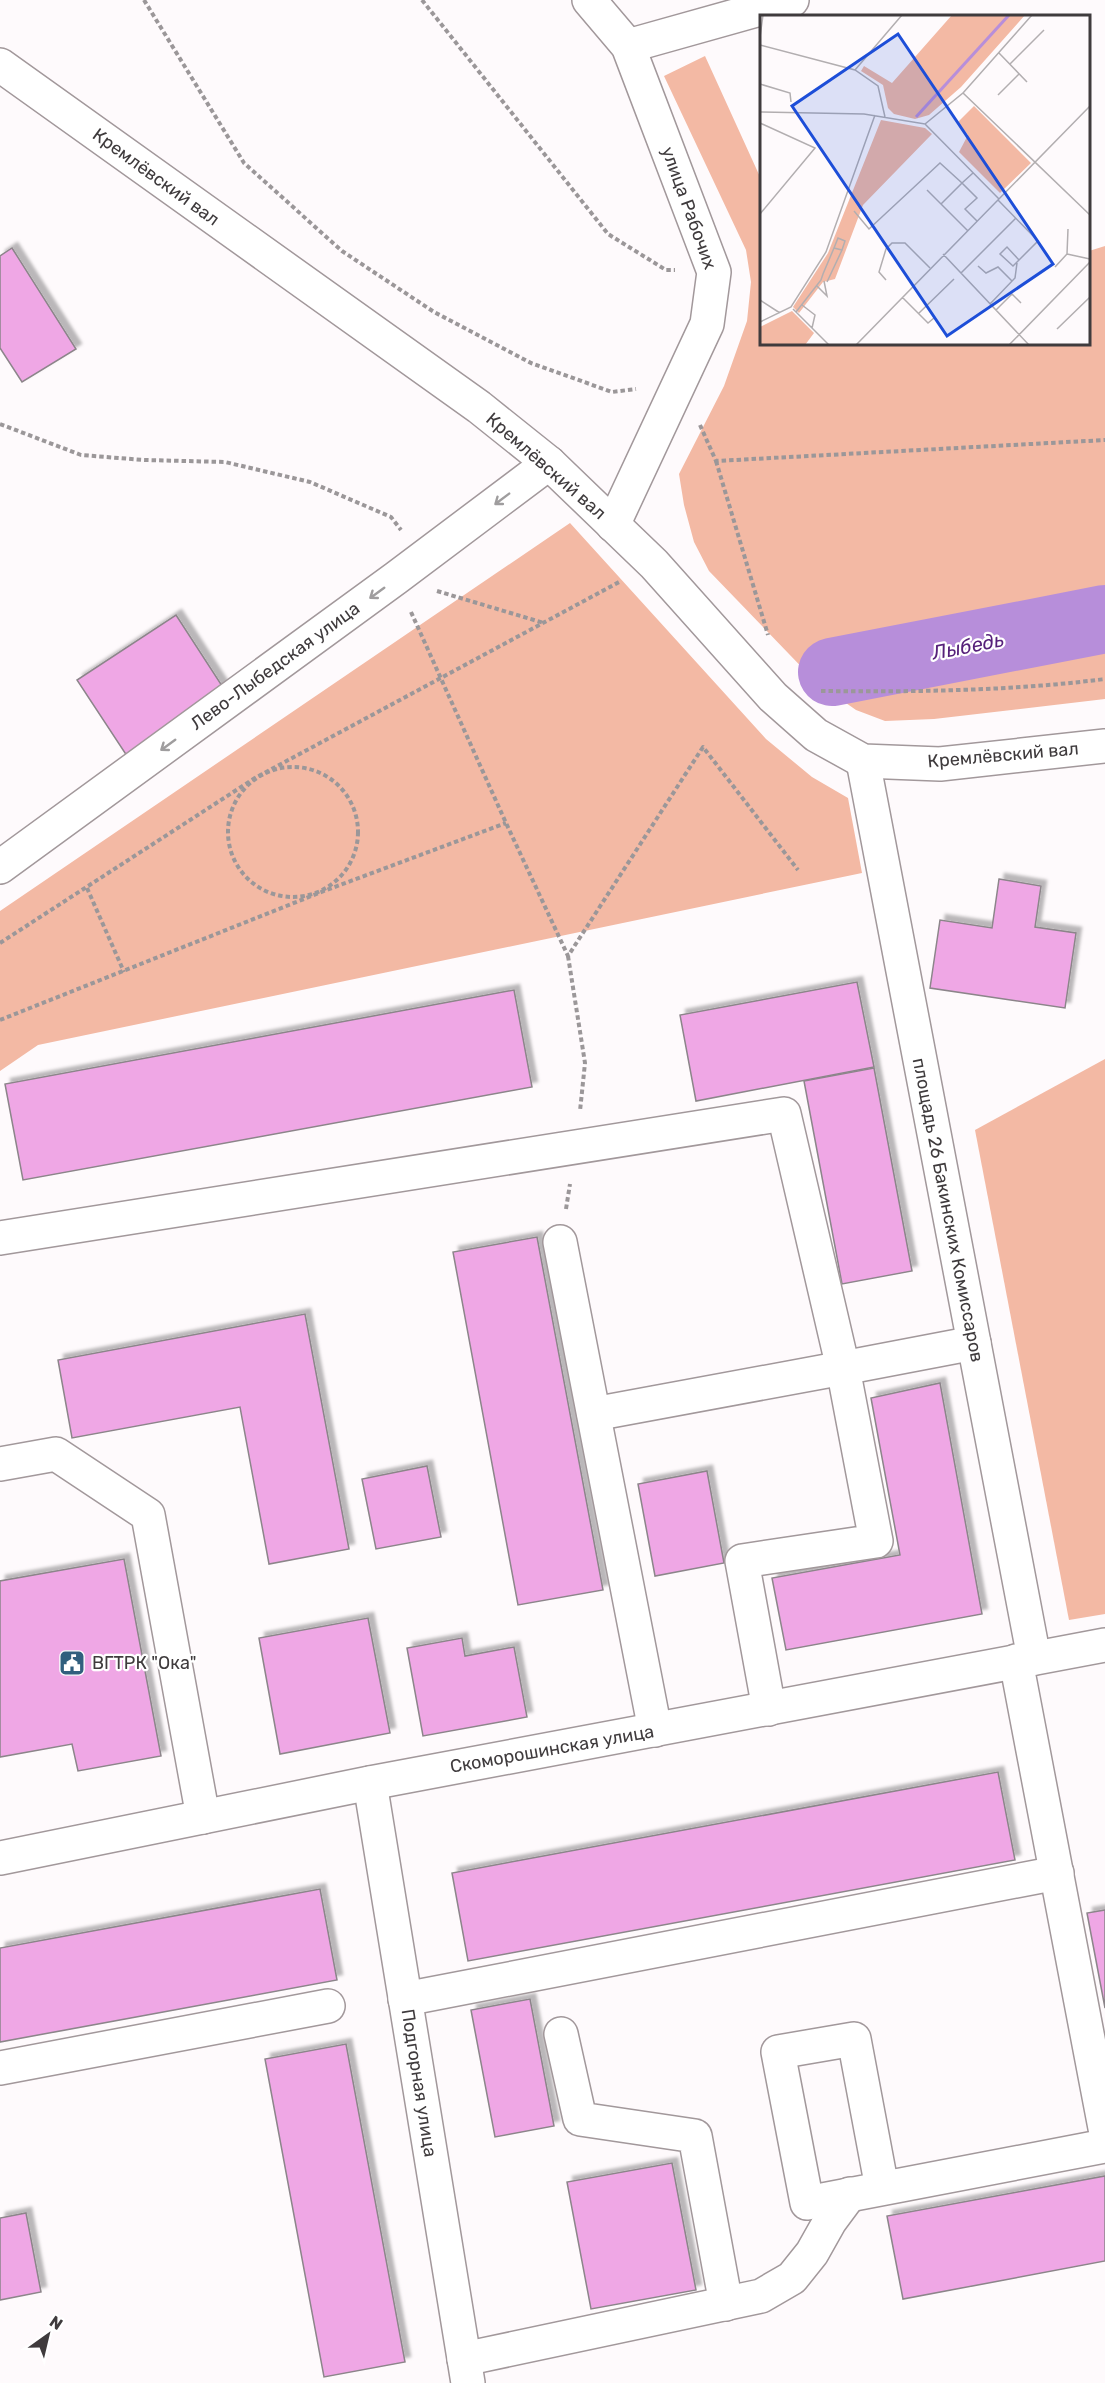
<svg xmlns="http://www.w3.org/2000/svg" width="1105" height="2383" font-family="Rubik,sans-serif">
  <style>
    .green { fill: #f3b9a4 }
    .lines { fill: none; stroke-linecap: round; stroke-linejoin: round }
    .river { stroke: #b78eda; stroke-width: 68 }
    .building { fill: #efa7e5; stroke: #8c858a; stroke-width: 1.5; filter: url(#shadow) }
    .minor-casing { stroke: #a2989b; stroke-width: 36 }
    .major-casing { stroke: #a2989b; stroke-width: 36 }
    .path { stroke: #9b9799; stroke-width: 4; stroke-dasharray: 4.5 3; stroke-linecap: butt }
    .minor { stroke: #fff; stroke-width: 33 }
    .major { stroke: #fff; stroke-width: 33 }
    .oneway { stroke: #9f9d9e }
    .labels { text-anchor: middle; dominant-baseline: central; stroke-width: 4.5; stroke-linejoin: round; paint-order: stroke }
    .street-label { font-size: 18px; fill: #3f3b3d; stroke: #fff }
    .poi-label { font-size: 18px; fill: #3f3b3d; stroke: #fff; text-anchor: start }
    .water-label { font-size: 20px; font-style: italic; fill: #56217a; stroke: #fff }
    .inset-river { fill: none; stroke: #b78eda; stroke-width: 3 }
    .inset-road { fill: none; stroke: #b2aeb0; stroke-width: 1.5 }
    .view { fill: #1d4ed8; fill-opacity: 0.15; stroke: #1d4ed8; stroke-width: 3 }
    .inset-edge { fill: none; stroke: #3f3b3d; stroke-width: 3 }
  </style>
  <defs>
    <filter id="shadow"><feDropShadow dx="5.5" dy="-5.5" stdDeviation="1.5" flood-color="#0004"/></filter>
  </defs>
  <rect width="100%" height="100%" fill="#fefafc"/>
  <g class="green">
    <polygon points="705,56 761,179 762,344 1088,344 1089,251 1105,246 1105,699 934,719 885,721 856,710 816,682 709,571 694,542 684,505 679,474 724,386 747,321 751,282 746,250 664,76"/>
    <polygon points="570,523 766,739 812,777 848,798 862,873 38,1045 0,1071 0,911"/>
    <polygon points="1105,1059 1105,1614 1069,1620 975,1130"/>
  </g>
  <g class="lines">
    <polyline class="river" points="832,672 1105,619"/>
  </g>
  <g class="building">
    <polygon points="12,248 76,349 22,382 0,348 0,256"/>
    <polygon points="176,615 226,692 127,756 77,680"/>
    <polygon points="999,879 1041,886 1035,927 1076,933 1065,1008 930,988 940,920 992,928"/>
    <polygon points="857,982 874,1067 696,1101 680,1015"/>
    <polygon points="514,990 532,1087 23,1180 5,1084"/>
    <polygon points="874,1068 912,1271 842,1284 804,1081"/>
    <polygon points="537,1237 603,1590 518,1605 453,1252"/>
    <polygon points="305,1314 349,1549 269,1564 240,1407 72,1438 58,1360"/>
    <polygon points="940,1383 982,1614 786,1650 772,1578 900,1555 871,1398"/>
    <polygon points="427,1466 441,1537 376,1549 362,1479"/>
    <polygon points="707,1471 724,1563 655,1576 638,1484"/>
    <polygon points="124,1559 161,1756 78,1771 72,1744 0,1757 0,1581"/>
    <polygon points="368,1618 390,1733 280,1754 259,1638"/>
    <polygon points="462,1638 465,1656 514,1647 527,1717 423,1736 407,1648"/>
    <polygon points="998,1772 1015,1860 468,1961 452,1873"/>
    <polygon points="320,1889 337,1980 0,2042 0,1948"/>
    <polygon points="1105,1910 1105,2008 1087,1913"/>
    <polygon points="530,1999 554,2126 495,2137 471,2010"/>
    <polygon points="346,2044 405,2362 324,2377 265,2059"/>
    <polygon points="672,2163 696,2290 591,2309 567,2182"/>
    <polygon points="1105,2176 1105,2261 903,2299 887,2216"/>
    <polygon points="26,2213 41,2292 0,2300 0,2218"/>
  </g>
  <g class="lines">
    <g class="minor-casing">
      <g id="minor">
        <polyline points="589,0 628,46 714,272 707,324 613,525"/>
        <polyline points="628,46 792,0"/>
        <polyline points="863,761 1034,1658"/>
        <polyline points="0,867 396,578 549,463"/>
        <polyline points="0,1238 784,1114 843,1368 594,1414"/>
        <polyline points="560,1242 655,1730"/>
        <polyline points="0,1464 56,1454 148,1515 203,1817"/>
        <polyline points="1016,1661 1105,2128"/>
        <polyline points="769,1709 742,1561 876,1541 843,1368 974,1343"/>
        <polyline points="370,1783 468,2383"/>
        <polyline points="0,1858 370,1783 1105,1645"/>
        <polyline points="405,1999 1057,1873"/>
        <polyline points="561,2034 580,2119 695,2136 726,2304"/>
        <polyline points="0,2068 328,2006"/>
        <polyline points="882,2188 854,2039 778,2052 807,2203 1105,2146"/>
        <polyline points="464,2359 761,2296 792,2278 812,2253 830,2221 850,2194"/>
      </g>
    </g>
    <g class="major-casing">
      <polyline id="major" points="0,65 479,407 549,463 654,564 773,697 816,735 863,761 940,764 1105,746"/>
    </g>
    <g class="path">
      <polyline points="144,0 244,163 342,251 434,312 531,363 612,392 636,389"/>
      <polyline points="422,0 608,234 666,270 675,270"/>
      <polyline points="0,424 81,455 144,460 225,462 310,482 391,517 401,530"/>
      <polyline points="700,425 716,461 1105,440"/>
      <polyline points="716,461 768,635"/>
      <polyline points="437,591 544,623"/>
      <polyline points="411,612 506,823 568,956 703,747 798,870"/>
      <path d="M 821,691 C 916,692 1011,691 1105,679"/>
      <circle cx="293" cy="832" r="65"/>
      <polyline points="87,888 124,972"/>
      <polyline points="0,943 255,778 621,581"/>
      <polyline points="568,956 585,1063 580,1111"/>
      <polyline points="0,1020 324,891 506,823"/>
      <polyline points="566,1209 570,1184"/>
    </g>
    <use href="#minor" class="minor"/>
    <use href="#major" class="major"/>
  </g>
  <defs><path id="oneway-shaft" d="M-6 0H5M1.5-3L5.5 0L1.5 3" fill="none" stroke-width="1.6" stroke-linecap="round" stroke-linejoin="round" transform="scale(1.5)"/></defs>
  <g class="oneway">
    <use href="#oneway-shaft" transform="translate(502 499) rotate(143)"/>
    <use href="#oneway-shaft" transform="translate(377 593) rotate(144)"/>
    <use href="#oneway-shaft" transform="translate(168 745) rotate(144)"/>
  </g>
  <defs>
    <g id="civic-square" transform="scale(1.35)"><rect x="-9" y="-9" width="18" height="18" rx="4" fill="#305f7e" stroke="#fff"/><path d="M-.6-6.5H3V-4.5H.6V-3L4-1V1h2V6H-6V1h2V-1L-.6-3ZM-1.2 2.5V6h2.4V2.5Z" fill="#fff"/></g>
  </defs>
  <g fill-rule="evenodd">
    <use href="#civic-square" x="72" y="1663"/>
  </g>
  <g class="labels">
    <g class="street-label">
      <text transform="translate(156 177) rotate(36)">Кремлёвский вал</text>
      <text transform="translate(689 208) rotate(70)">улица Рабочих</text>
      <text transform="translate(546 466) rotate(41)">Кремлёвский вал</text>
      <text transform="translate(275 666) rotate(-36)">Лево-Лыбедская улица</text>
      <text transform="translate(1003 755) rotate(-5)">Кремлёвский вал</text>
      <text transform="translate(948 1210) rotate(79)">площадь 26 Бакинских Комиссаров</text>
      <text transform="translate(552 1749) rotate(-10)">Скоморошинская улица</text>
      <text transform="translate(419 2083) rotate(81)">Подгорная улица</text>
    </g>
    <g class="poi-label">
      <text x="92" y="1663">ВГТРК "Ока"</text>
    </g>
    <g class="water-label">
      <text transform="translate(968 646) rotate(-11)">Лыбедь</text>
    </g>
  </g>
  <g transform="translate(760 15)">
    <rect width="330" height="330" fill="#fefafc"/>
    <path d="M 192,0 L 265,0 L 201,72 L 169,100 L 155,104 L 134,99 L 128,93 L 123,70 L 101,56 L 104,51 L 132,68 ZM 214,91 L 271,148 L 240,178 L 199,137 L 208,120 L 198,107 ZM 121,105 L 165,113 L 172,119 L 103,190 L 75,264 L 63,267 L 39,298 L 33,292 L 68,238 ZM 32,296 L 54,318 L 45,330 L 0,330 L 0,312 Z" fill="#f3b9a4"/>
    <path class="inset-river" d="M 156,102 L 249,0"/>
    <path class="inset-road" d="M 0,22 L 3,0M 0,30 L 95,55 L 118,71 L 125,102M 239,38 L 267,67M 250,49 L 284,15M 95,55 L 142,0M 0,69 L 30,78 L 31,87M 203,78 L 272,0M 238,80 L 259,59M 0,97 L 104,99 L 165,109 L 203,78 L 330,200M 0,108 L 55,133 L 0,199M 165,109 L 239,184M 213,158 L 202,168 L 217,183 L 205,194 L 217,206M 167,175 L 208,216M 238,185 L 278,226 L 253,251 L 240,239 L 247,232 L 259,245M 94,196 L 109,214 L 180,148 L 202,168 L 181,189M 183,239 L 269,330M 307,239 L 330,244M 218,251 L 226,258 L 238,252 L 252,266M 295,252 L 307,239 L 308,214M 201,258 L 256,203M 126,265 L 119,257 L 126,234 L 132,228 L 145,228 L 170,253M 67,267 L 82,235M 57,271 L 67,281 L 64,266M 142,282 L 168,308 L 174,303M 0,285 L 20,298M 230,289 L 255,263 L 257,248M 42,290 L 55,300 L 52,313M 33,294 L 69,330M 236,295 L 252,279 L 261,288M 36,297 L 61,265 L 63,259 L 74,233 L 78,223 L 85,226 L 82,235 L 74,233M 158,299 L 194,264M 0,307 L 31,292 L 66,237 L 115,100M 297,314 L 330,282M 96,330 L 330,91M 249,330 L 330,247"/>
    <path class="view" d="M 138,19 L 293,249 L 187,321 L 32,91 Z"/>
    <rect width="330" height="330" class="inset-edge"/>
  </g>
  <g transform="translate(48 2335) rotate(34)" stroke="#ffffff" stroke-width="4.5" paint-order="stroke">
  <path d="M0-4.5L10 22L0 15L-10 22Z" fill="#3f3b3d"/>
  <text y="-9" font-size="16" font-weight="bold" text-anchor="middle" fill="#3f3b3d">N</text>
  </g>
</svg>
